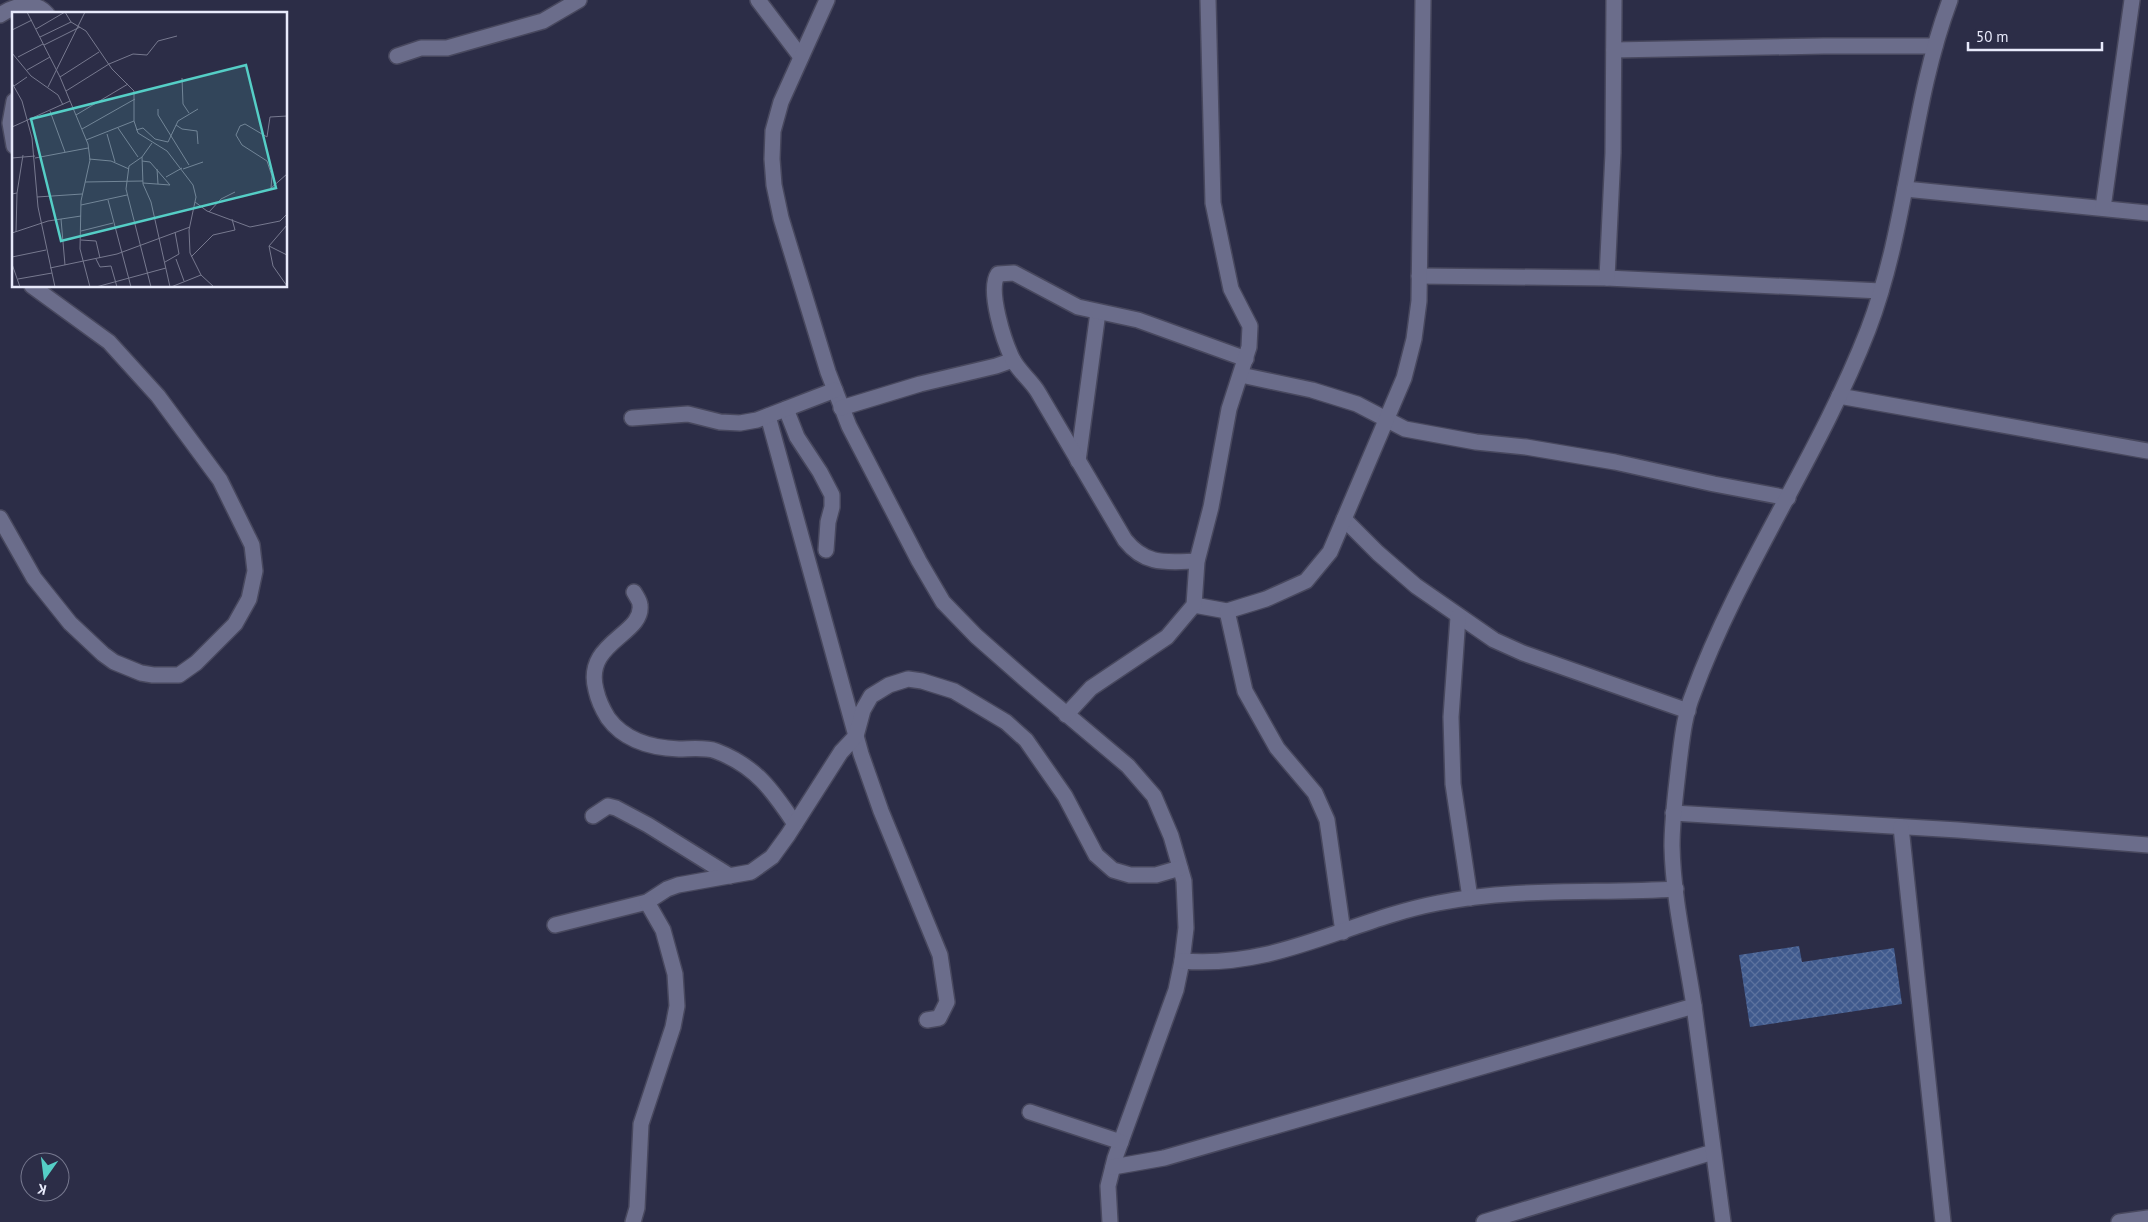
<svg xmlns="http://www.w3.org/2000/svg" width="2148" height="1222" font-family="'PT Sans',sans-serif">
  <style>
    .building { fill: url(#building-cross-hatch) }
    .lines { fill: none; stroke-linecap: round; stroke-linejoin: round }
    .minor-casing { stroke: #48485e; stroke-width: 18 }
    .minor { stroke: #6b6d8b; stroke-width: 15 }
    .inset-road { fill: none; stroke: #77798f; stroke-width: 1 }
    .view { fill: #55cec6; fill-opacity: 0.15; stroke: #55cec6; stroke-width: 2.5 }
    .inset-edge { fill: none; stroke: #e8eafb; stroke-width: 2.5 }
  </style>
  <defs>
    <pattern id="building-cross-hatch" width="8" height="8" patternUnits="userSpaceOnUse" patternTransform="scale(1.25)"><rect width="8" height="8" fill="#405a8d"/><path d="M0 0l8 8M0 8l8-8" fill="none" stroke="#5c729e"/></pattern>
  </defs>
  <rect width="100%" height="100%" fill="#2c2d47"/>
  <polygon class="building" points="1799,946 1802,962 1894,948 1902,1004 1750,1027 1739,955"/>
  <g class="lines">
    <g class="minor-casing">
      <g id="minor">
        <polyline points="758,0 801,57"/>
        <polyline points="827,0 781,102 773,131 772,159 774,185 781,218 828,372 849,426 919,561 943,602 976,636 1026,680 1128,766 1154,796 1171,836 1184,881 1186,928 1182,961 1176,990 1115,1158 1108,1186 1110,1222"/>
        <path d="M 0,15 C 15,5 35,0 47,14"/>
        <polyline points="1614,50 1824,46 1935,46"/>
        <polyline points="397,56 421,48 447,48 543,21 579,0"/>
        <polyline points="14,101 10,123 14,146"/>
        <polyline points="1905,189 2148,213"/>
        <polyline points="2103,208 2132,0"/>
        <polyline points="1419,276 1607,278 1881,291"/>
        <polyline points="1607,278 1613,153 1614,0"/>
        <polyline points="1241,375 1312,390 1357,404 1405,429 1476,442 1526,447 1615,462 1714,484 1788,498"/>
        <polyline points="1839,396 2148,451"/>
        <polyline points="841,408 920,384 996,366 1013,360"/>
        <polyline points="786,409 797,437 820,472 832,495 832,507 828,522 826,550"/>
        <polyline points="768,416 861,754 881,811 940,955 947,1002 939,1018 927,1020"/>
        <polyline points="632,418 688,414 720,422 740,423 757,420 835,390"/>
        <polyline points="1078,461 1098,312"/>
        <polyline points="0,518 34,578 70,623 103,654 114,662 141,673 153,675 179,675 196,663 235,624 249,599 255,571 252,545 220,480 158,396 109,342 32,286"/>
        <polyline points="1344,519 1378,553 1416,586 1494,640 1523,653 1688,711"/>
        <path d="M 1197,561 C 1166,562 1146,566 1125,540 C 1096,490 1067,441 1038,392 C 1031,380 1018,371 1012,358 C 1004,341 987,290 998,274 L 1014,273 L 1078,307 L 1138,320 L 1246,359"/>
        <path d="M 634,592 C 636,596 640,601 640,605 C 644,635 583,642 596,690 C 598,699 603,710 608,718 C 624,740 652,748 679,749 C 690,749 705,747 716,751 C 756,766 773,791 795,824"/>
        <polyline points="1194,605 1227,611 1266,599 1306,581 1330,552 1404,378 1414,339 1419,301 1423,0"/>
        <polyline points="1227,611 1245,691 1277,748 1315,793 1327,820 1343,932"/>
        <polyline points="1458,617 1451,717 1453,784 1470,898"/>
        <polyline points="1066,715 1091,688 1167,637 1194,605 1197,561 1211,507 1229,409 1249,347 1250,326 1231,289 1213,203 1208,0"/>
        <polyline points="1673,813 1958,830 2148,845"/>
        <polyline points="593,816 608,806 616,808 648,825 730,876"/>
        <polyline points="1901,827 1943,1222"/>
        <polyline points="555,925 647,902 667,889 678,885 751,872 772,857 788,835 841,752 856,736 863,710 871,696 889,685 908,679 922,681 954,691 1006,722 1026,740 1065,796 1096,855 1113,870 1130,875 1156,875 1180,868"/>
        <path d="M 1182,961 C 1277,969 1349,920 1438,903 C 1517,887 1597,894 1676,889"/>
        <polyline points="1030,1112 1121,1142"/>
        <polyline points="1113,1167 1164,1158 1694,1006"/>
        <polyline points="633,1222 637,1208 641,1124 673,1027 677,1006 675,974 663,930 647,902"/>
        <polyline points="1484,1222 1713,1152"/>
        <path d="M 1723,1222 C 1713,1150 1704,1078 1694,1006 C 1686,953 1673,899 1672,846 C 1672,818 1676,791 1679,763 C 1682,740 1684,716 1693,694 C 1739,568 1819,456 1868,330 C 1909,223 1910,107 1950,0"/>
        <polyline points="2119,1222 2148,1218"/>
      </g>
    </g>
    <use href="#minor" class="minor"/>
  </g>
  <g transform="translate(12 12)">
    <rect width="275" height="275" fill="#2c2d47"/>
    <path class="inset-road" d="M 15,0 L 48,65 L 76,132 L 78,148 L 69,189 L 68,237 L 78,275M 53,0 L 59,10 L 74,19 L 100,57 L 122,79 L 122,109 L 126,121 L 155,139 L 181,173 L 184,185 L 177,218 L 178,241 L 189,263 L 202,275M 24,17 L 53,0M 0,18 L 20,8M 28,25 L 59,10M 32,33 L 68,15M 0,41 L 19,64 L 46,83 L 51,93M 6,45 L 31,32M 15,58 L 38,45M 48,65 L 87,40M 170,66 L 171,92 L 177,101M 0,71 L 10,89 L 20,126 L 26,195 L 43,275M 2,74 L 15,65M 36,75 L 73,0M 54,79 L 97,52 L 121,42 L 135,43 L 146,29 L 165,24M 146,97 L 146,103 L 177,153M 38,99 L 53,140M 64,103 L 116,72M 275,104 L 258,105 L 255,125 L 233,112 L 228,114 L 224,123 L 230,133 L 255,149 L 260,164 L 259,176 L 275,162M 164,113 L 170,117 L 185,119 L 186,132M 0,115 L 58,89M 106,116 L 126,145M 70,117 L 123,87M 124,118 L 131,116 L 143,127 L 156,130 L 166,109 L 186,97M 95,122 L 103,150M 74,128 L 122,109M 140,131 L 130,145 L 131,172 L 139,190 L 158,275M 130,145 L 117,154 L 114,177 L 139,275M 0,146 L 23,144M 23,146 L 76,136M 77,147 L 99,149 L 117,157M 130,149 L 138,150 L 158,173 L 131,171M 145,157 L 146,172M 171,157 L 191,150M 154,165 L 170,156M 73,170 L 131,169M 5,181 L 11,143M 0,182 L 5,181 L 4,220M 25,185 L 70,182M 96,188 L 119,275M 183,190 L 195,199 L 238,215 L 268,209 L 275,202M 69,193 L 115,183M 197,200 L 209,187 L 223,180M 49,207 L 53,253M 275,213 L 257,234 L 261,254 L 275,274M 69,219 L 101,211M 0,221 L 36,209 L 69,204M 69,228 L 84,229 L 88,246M 257,234 L 275,243M 0,245 L 34,238M 179,245 L 201,223 L 223,218 L 220,207M 84,247 L 88,255 L 99,254 L 105,275M 164,247 L 172,269M 153,250 L 167,242 L 163,220M 0,252 L 8,275M 38,256 L 105,242 L 178,215M 6,267 L 40,261M 84,275 L 154,256M 159,275 L 189,263"/>
    <path class="view" d="M 234,53 L 264,176 L 49,229 L 19,107 Z"/>
    <rect width="275" height="275" class="inset-edge"/>
  </g>
  <g transform="translate(45 1177) rotate(194)"><circle r="24" fill="#2c2d47" stroke="#77798f"/>
  <path d="M0-4L9 19L0 12L-9 19Z" fill="#55cec6"/>
  <text y="-8" font-size="14" font-weight="bold" text-anchor="middle" fill="#e8eafb">K</text>
  </g>
  <path d="M1968 42v8h134v-8" fill="none" stroke="#e8eafb" stroke-width="2.5"/>
  <text x="1976" y="42" font-size="15" fill="#e8eafb" stroke="#2c2d47" stroke-width="4" paint-order="stroke">50 m</text>
</svg>
